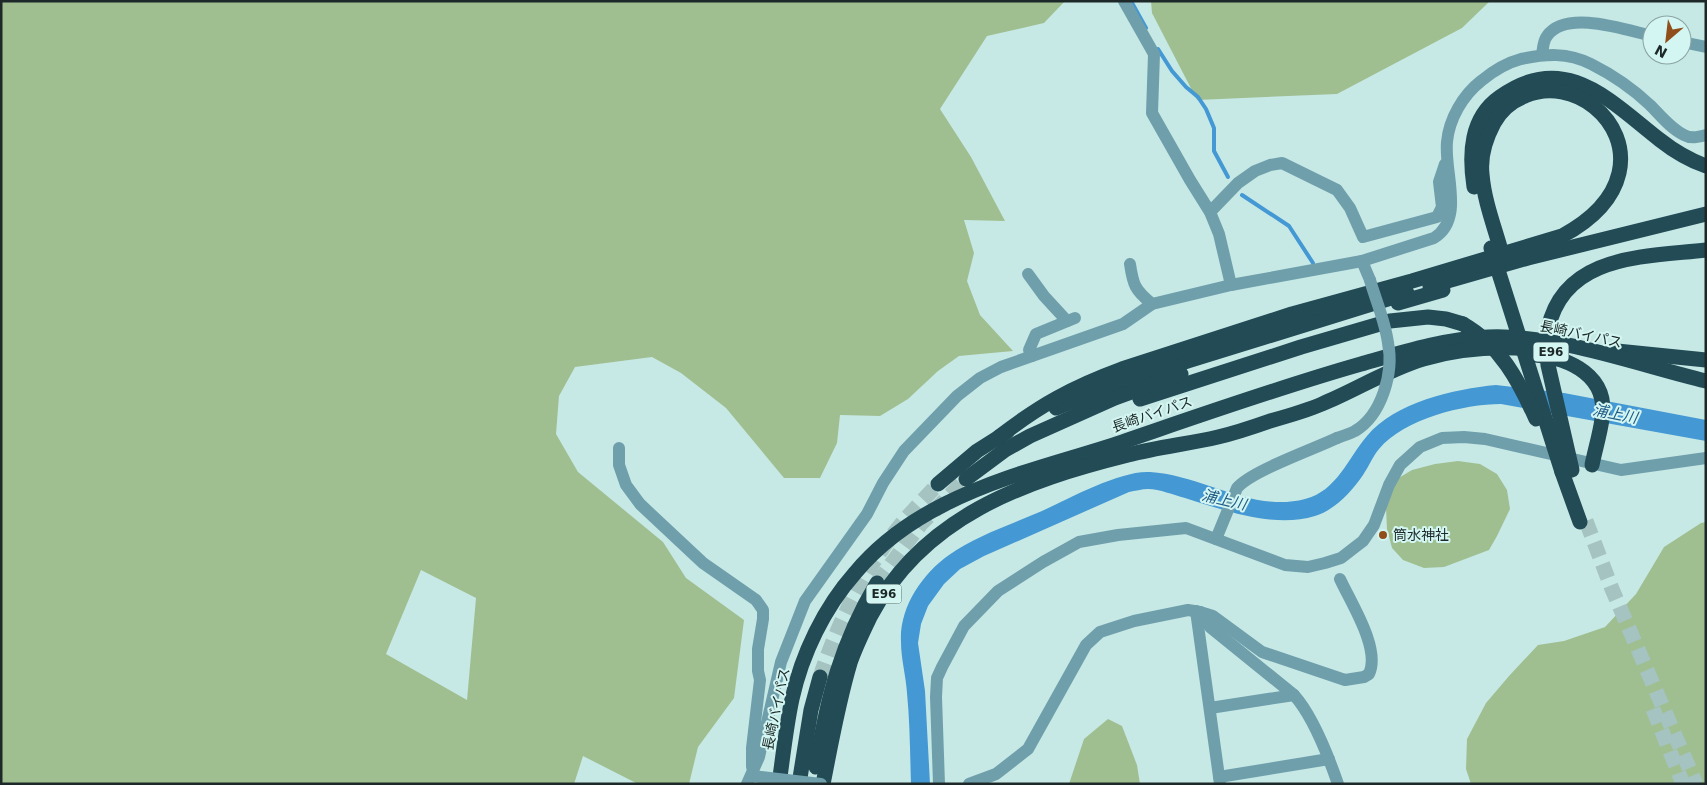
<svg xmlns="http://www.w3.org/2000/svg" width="1707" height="785" font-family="'DejaVu Sans','Noto Sans JP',sans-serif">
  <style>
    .green { fill: #a0bf91; fill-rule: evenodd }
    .water { fill: #4498d3 }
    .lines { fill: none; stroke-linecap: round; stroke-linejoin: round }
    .stream { stroke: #4498d3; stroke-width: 4 }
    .motorway-tunnel { stroke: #a5c3c0; stroke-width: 15; stroke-dasharray: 15 8; stroke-linecap: butt }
    .minor { stroke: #709fac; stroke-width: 12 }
    .tertiary { stroke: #709fac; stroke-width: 12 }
    .motorway { stroke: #224b55; stroke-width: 15 }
    .minor-bridge { stroke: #709fac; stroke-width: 12 }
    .tertiary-bridge { stroke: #709fac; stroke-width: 12 }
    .motorway-bridge { stroke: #224b55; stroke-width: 15 }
    .poi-dot { fill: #904f1a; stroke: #d4f6f3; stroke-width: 2 }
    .labels { text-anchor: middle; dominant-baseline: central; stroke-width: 4; stroke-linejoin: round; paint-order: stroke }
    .shield { fill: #d4f6f3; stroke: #536665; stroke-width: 1 }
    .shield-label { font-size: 12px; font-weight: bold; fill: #1c2928 }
    .street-label { font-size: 14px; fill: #1c2928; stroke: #d4f6f3 }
    .poi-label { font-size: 14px; fill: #1c2928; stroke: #d4f6f3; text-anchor: start }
    .water-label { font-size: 15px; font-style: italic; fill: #215c85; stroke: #d4f6f3 }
  </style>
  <rect width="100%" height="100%" fill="#c7e9e6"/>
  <g class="green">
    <path d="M 1,1 L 1065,1 L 1044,23 L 987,36 L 940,109 L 971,157 L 1005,221 L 964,220 L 974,253 L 967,281 L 980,315 L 1013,351 L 959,356 L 938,371 L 908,399 L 880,416 L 840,415 L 837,443 L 820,478 L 784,478 L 726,408 L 681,373 L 652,357 L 575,367 L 559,396 L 556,434 L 578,472 L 663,542 L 686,578 L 744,620 L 734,698 L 698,747 L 689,784 L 638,784 L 583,756 L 574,784 L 1,784 ZM 421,570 L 476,598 L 467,700 L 386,654 Z"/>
    <polygon points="1151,1 1490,1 1462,28 1337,94 1197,100 1152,13"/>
    <polygon points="1458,461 1480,464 1497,474 1507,490 1510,509 1497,536 1489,550 1444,567 1424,568 1403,560 1392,548 1387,529 1386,508 1397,479 1412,470 1435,464"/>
    <polygon points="1706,522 1706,784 1471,784 1466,769 1467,739 1486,703 1509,676 1538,645 1564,641 1605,627 1636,594 1664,547 1701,523"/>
    <polygon points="1108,719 1122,726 1137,765 1140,784 1069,784 1084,739"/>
  </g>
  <path class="water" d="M 1496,385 L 1564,393 L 1706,420 L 1706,441 L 1501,404 C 1464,404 1404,419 1379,449 C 1373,456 1369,466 1363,475 C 1352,491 1335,510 1315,516 C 1274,529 1224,510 1185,498 C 1173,495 1160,489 1148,489 C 1142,489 1135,491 1129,492 L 984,556 L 960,569 L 944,584 L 928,606 L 921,624 L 918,643 L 925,691 L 930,784 L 911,784 C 910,754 910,723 907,693 C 906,676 901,659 901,642 C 899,608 922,574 949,555 C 975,536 1012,524 1042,511 C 1070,498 1121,470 1150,472 C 1202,475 1252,513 1305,499 C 1337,491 1348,458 1367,436 C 1395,402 1454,389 1496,385 Z"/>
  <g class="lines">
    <g class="stream">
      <polyline points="1131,1 1146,28"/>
      <polyline points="1158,49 1172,71 1186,87 1198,97 1206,109 1214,128 1214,151 1228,177"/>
      <polyline points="1242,195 1289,226 1313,263"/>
    </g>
    <g class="motorway-tunnel">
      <polyline points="1586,521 1612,589 1696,784"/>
      <polyline points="877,583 921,524 966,479"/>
      <path d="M 820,677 C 837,626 861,575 895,532 C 908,515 923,500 938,484"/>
      <polyline points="1653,709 1683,784"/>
    </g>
    <g class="minor">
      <polyline points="1124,1 1154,54 1152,113 1190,180 1210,212 1219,234 1231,285"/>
      <polyline points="1682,42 1706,47"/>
      <path d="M 1542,55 C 1543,48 1543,41 1547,36 C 1566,9 1626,30 1652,36"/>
      <polyline points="1210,212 1238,183 1255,171 1270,165 1282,163 1337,190 1350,208 1363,237 1437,217 1442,207 1439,182 1445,164"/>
      <path d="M 1130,264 C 1133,285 1135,290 1152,304"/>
      <polyline points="1028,274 1044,296 1067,321"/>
      <polyline points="1032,356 1029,350 1036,334 1075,318"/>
      <polyline points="619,448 619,465 626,485 640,504 703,563 756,600 763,610 763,619 758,649 758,671 760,680 752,748 752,767"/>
      <polyline points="1196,611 1220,784"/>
      <path d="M 1200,612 L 1213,616 L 1262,652 L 1345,680 L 1364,677 L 1369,674 C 1381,649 1351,603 1340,579"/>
      <polyline points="1210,708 1294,695"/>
      <polyline points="1219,777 1329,759"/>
      <path d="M 747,784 L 759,757 L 781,662 L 805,601 L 867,514 L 883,483 L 904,451 L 957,396 L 980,378 L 1001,367 L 1123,324 L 1152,304 L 1231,285 L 1362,261 L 1434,238 C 1465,219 1444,173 1447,142 C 1449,119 1463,95 1481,81 C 1493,71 1506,63 1521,59 C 1546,54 1567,52 1591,64 C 1613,75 1632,88 1650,105 C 1660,115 1671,129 1684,135 C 1691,139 1698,137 1706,135"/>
      <path d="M 969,784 L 996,774 L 1028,749 L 1086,645 L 1100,632 L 1134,621 L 1188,610 L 1200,612 L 1210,627 L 1294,695 C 1312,715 1329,758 1338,784"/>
    </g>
    <g class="tertiary">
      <polyline points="1362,261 1370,280"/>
      <path d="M 1216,539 L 1237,488 C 1251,471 1314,449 1337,438"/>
      <polyline points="939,784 936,697 937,678 942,667 964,626 998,591 1043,562 1079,542 1118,535 1186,528 1285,565 1308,567 1325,563 1341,558 1363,541 1374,525 1389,485 1400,465 1420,447 1442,438 1464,437 1485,439 1621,470 1706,458"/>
    </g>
    <g class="motorway">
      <path d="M 1474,187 C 1469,154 1470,118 1500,97 C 1565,50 1610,101 1660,140 C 1674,151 1689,160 1706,166"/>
      <polyline points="1430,286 1528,258 1706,214"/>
      <polyline points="1398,303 1443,290"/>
      <path d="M 1548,329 C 1564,254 1645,257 1706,250"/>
      <polyline points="1617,351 1706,360"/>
      <path d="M 1535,355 C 1570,358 1609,376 1602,419 C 1600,434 1595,450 1592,465"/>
      <polyline points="1140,399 1301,347 1390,321 1428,317 1446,319 1463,324"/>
      <polyline points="1056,408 1098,391 1188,361 1407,293"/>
      <path d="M 999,437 C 1040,405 1073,387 1122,369 L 1292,314 L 1412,281 L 1562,236 C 1588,222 1612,203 1619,173 C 1631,121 1573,75 1525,96 C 1512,101 1501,110 1494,123 C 1486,138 1480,156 1482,174 C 1484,199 1493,223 1500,247"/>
      <polyline points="1562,472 1580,522"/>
      <polyline points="966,479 1005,450 1030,436 1115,398 1181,374"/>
      <polyline points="938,484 977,451 1007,432"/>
      <path d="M 816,767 C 827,699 841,643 877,583"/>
      <path d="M 779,784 C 783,756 786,727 792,699 C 802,654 824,608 855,573 C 879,544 911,521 945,504 C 1002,475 1062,462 1122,442 C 1201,415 1280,387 1361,364 C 1403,352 1444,339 1488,337 C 1557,334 1639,365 1706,381"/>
      <polyline points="799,784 811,710 820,677"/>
      <path d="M 823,784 C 831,744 838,703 850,663 C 855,648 863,632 870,617 C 923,516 1024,481 1128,455 C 1158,447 1188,444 1218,437 C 1235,433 1253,427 1270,421 C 1288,416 1306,411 1322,404 C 1356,390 1387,370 1423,359 C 1458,349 1495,346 1531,349"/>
    </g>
    <polyline class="minor-bridge" points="752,776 821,784"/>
    <path class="tertiary-bridge" d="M 1337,438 C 1343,436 1349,434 1355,431 C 1382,415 1394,372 1388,343 C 1385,321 1376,301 1370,280"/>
    <g class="motorway-bridge">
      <polyline points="1491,248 1562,472"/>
      <path d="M 1463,324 C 1500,345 1519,381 1536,419"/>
      <polyline points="1548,329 1546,342 1548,365 1572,470"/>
    </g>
  </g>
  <circle class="poi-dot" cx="1383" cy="535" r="5"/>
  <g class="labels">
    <g class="shield">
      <rect x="1533.5" y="342.5" width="35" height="19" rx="4"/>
      <rect x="866.5" y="584.5" width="35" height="19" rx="4"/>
    </g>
    <g class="shield-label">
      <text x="1551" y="352">E96</text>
      <text x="884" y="594">E96</text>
    </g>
    <g class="street-label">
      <text transform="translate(1581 334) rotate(12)">長崎バイパス</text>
      <text transform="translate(1152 414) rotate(-19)">長崎バイパス</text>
      <text transform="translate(776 709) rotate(-78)">長崎バイパス</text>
    </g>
    <g class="poi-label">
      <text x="1393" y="535">筒水神社</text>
    </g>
    <g class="water-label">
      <text transform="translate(1615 414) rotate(11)">浦上川</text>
      <text transform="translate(1224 500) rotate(13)">浦上川</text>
    </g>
  </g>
  <rect width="1707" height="785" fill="none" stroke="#1c2928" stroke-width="5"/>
  <g transform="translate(1667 40) rotate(208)"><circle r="24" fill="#d4f6f3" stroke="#8aa4a2"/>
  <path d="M0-4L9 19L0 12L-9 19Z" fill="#904f1a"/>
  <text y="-8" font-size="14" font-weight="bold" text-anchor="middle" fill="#1c2928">N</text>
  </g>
</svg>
